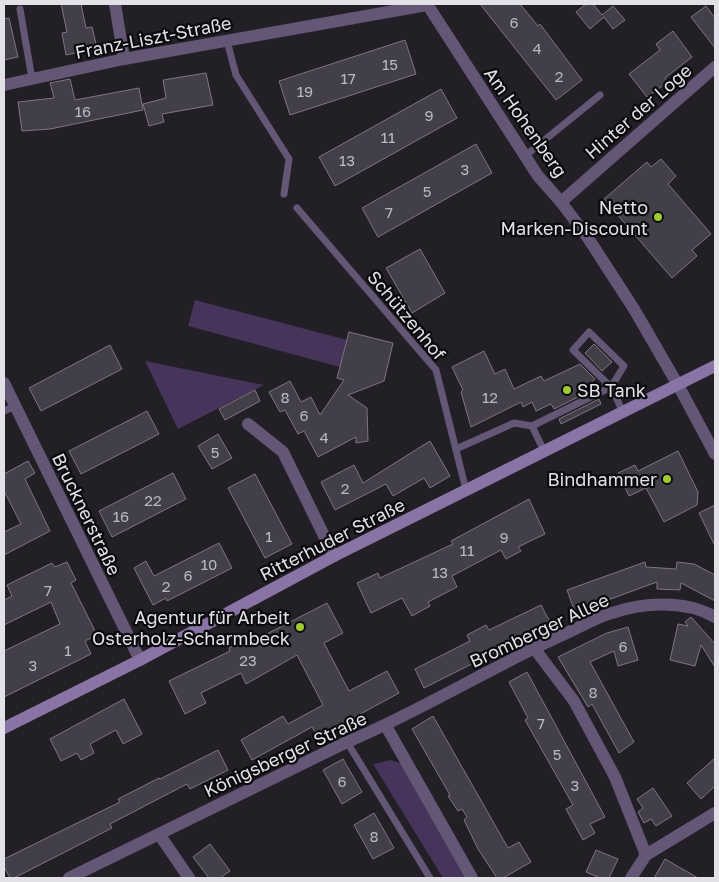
<svg xmlns="http://www.w3.org/2000/svg" width="719" height="882" font-family="'Golos Text',sans-serif">
  <style>
    .green { fill: #46345a }
    .building { fill: #433f48; stroke: #7c7781 }
    .lines { fill: none; stroke-linecap: round; stroke-linejoin: round }
    .lane { stroke: #645675; stroke-width: 7 }
    .street { stroke: #645675; stroke-width: 12 }
    .secondary { stroke: #8a74a5; stroke-width: 12 }
    .poi-dot { fill: #9eca2f; stroke: #0b0a0d; stroke-width: 2 }
    .labels { text-anchor: middle; dominant-baseline: central; stroke-width: 4.5; stroke-linejoin: round; paint-order: stroke }
    .number-label { font-size: 15px; fill: #bbb8bf }
    .street-label { font-size: 18px; fill: #e3e1e7; stroke: #0b0a0d }
    .poi-label { font-size: 18px; fill: #e3e1e7; stroke: #0b0a0d; text-anchor: end }
  </style>
  <rect width="100%" height="100%" fill="#221f27"/>
  <g class="green">
    <polygon points="195,300 347,340 340,367 188,326"/>
    <polygon points="145,361 264,385 178,429"/>
    <polygon points="391,760 402,764 469,878 443,878 373,764"/>
  </g>
  <g class="building">
    <polygon points="61,4 81,4 86,28 92,27 97,48 66,55 62,33 67,32"/>
    <polygon points="480,4 520,4 538,26 540,24 582,80 556,100"/>
    <polygon points="586,4 593,4 602,15 613,6 625,20 613,29 604,17 590,29 576,12"/>
    <polygon points="706,6 715,18 715,48 691,17"/>
    <polygon points="9,18 18,57 4,60 4,19"/>
    <polygon points="673,31 692,57 665,78 668,82 647,97 629,74 660,50 656,44"/>
    <polygon points="405,40 416,74 290,115 279,81"/>
    <polygon points="206,73 213,105 162,114 164,122 149,126 143,104 166,98 163,80"/>
    <polygon points="70,79 75,100 139,88 143,110 50,129 22,131 18,102 54,98 50,83"/>
    <polygon points="441,89 457,118 335,186 319,157"/>
    <polygon points="476,144 492,173 378,237 362,208"/>
    <polygon points="661,159 676,176 668,184 711,234 692,250 697,256 672,278 604,199 647,162 651,167"/>
    <polygon points="420,249 445,293 412,313 386,268"/>
    <polygon points="349,332 393,343 384,381 348,395 367,408 368,441 356,443 356,437 318,457 304,431 298,434 285,410 280,412 269,392 290,381 301,402 311,397 320,415 344,380 337,378"/>
    <polygon points="594,344 612,362 602,371 585,353"/>
    <polygon points="110,345 122,369 41,411 29,388"/>
    <polygon points="484,351 495,374 505,369 514,389 541,376 544,381 580,364 595,379 591,383 594,389 554,409 551,404 536,411 532,402 523,407 521,402 471,427 461,392 463,390 452,367"/>
    <polygon points="255,390 260,401 225,420 219,409"/>
    <polygon points="599,399 601,404 561,424 559,419"/>
    <polygon points="147,411 159,434 81,474 69,451"/>
    <polygon points="218,434 232,458 212,469 198,446"/>
    <polygon points="430,441 450,476 430,488 424,478 393,496 386,484 335,510 321,482 354,465 363,483"/>
    <polygon points="678,451 698,492 697,505 664,522 646,488 629,496 618,473 635,465 638,471"/>
    <polygon points="28,461 35,473 25,479 50,531 4,555 4,532 21,524 4,491 4,474"/>
    <polygon points="173,473 186,499 112,537 99,511"/>
    <polygon points="255,474 292,544 265,558 228,488"/>
    <polygon points="529,499 545,534 518,547 521,551 506,559 501,550 452,576 457,587 428,602 430,606 412,616 402,598 371,613 357,583 378,573 380,578 453,544 451,541"/>
    <polygon points="715,505 715,546 699,513"/>
    <polygon points="219,543 232,568 167,601 166,598 153,605 134,568 146,561 154,576"/>
    <polygon points="67,562 76,580 71,583 97,635 85,641 91,654 4,697 4,651 60,624 51,602 4,625 4,600 12,596 7,585 52,563 55,567"/>
    <polygon points="645,562 646,567 676,569 677,562 694,564 715,575 715,601 681,583 680,590 657,589 657,582 575,612 567,590"/>
    <polygon points="327,603 343,633 324,643 349,691 387,671 399,693 318,737 312,727 252,760 241,740 283,716 288,724 323,705 297,655 246,684 241,673 201,693 206,703 185,714 169,681 230,651 229,648 250,637 253,641"/>
    <polygon points="541,605 551,624 424,688 415,669 470,641 467,635 486,625 489,630"/>
    <polygon points="691,617 715,644 715,667 701,645 695,666 670,660 678,624 688,626 685,622"/>
    <polygon points="628,627 638,660 618,666 614,651 590,662 634,742 619,753 592,704 588,707 558,657 607,633"/>
    <polygon points="527,672 605,817 590,824 595,833 583,840 566,809 573,805 525,720 528,718 509,682"/>
    <polygon points="124,699 142,734 123,744 116,730 90,744 94,753 81,760 77,753 61,761 50,739"/>
    <polygon points="433,716 508,848 519,842 531,862 503,878 497,878 478,849 464,820 467,817 462,809 458,811 448,796 450,795 412,729"/>
    <polygon points="218,750 228,770 190,789 187,784 110,824 112,828 14,878 10,878 4,867 4,859 120,802 118,799 159,778 160,779"/>
    <polygon points="715,758 715,786 701,799 687,783"/>
    <polygon points="343,759 362,792 342,804 323,770"/>
    <polygon points="653,788 672,816 656,826 651,819 644,823 638,812 643,808 637,799"/>
    <polygon points="374,813 394,848 373,859 354,825"/>
    <polygon points="210,844 230,871 220,878 209,878 193,857"/>
    <polygon points="596,850 618,859 609,878 600,878 586,872"/>
    <polygon points="665,859 698,878 654,878"/>
  </g>
  <g class="lines">
    <g class="lane">
      <polyline points="20,9 32,79"/>
      <polyline points="227,41 236,75 289,159 284,194"/>
      <polyline points="525,156 600,95"/>
      <polyline points="297,208 436,370 466,490"/>
      <polygon points="589,332 624,366 611,387 573,350"/>
      <polyline points="4,411 15,406"/>
      <polyline points="532,426 611,387 623,412"/>
      <polyline points="456,449 514,423 532,426 544,451"/>
      <polyline points="347,742 430,878"/>
    </g>
    <g class="street">
      <polyline points="115,4 124,59"/>
      <polyline points="427,4 538,176 561,202 588,238 634,309 678,385 715,454"/>
      <polyline points="4,85 124,59 427,5"/>
      <polyline points="561,202 715,67"/>
      <polyline points="4,383 140,660"/>
      <polyline points="248,424 283,452 334,556"/>
      <polyline points="534,648 574,701 615,777 646,855"/>
      <polyline points="386,726 472,878"/>
      <polyline points="159,834 189,878"/>
      <path d="M 69,878 L 347,742 C 423,710 492,666 567,633 C 582,626 597,617 612,613 C 644,602 686,600 715,617"/>
      <polyline points="631,878 646,855 715,813"/>
    </g>
    <polyline class="secondary" points="4,728 140,660 334,556 715,366"/>
  </g>
  <g class="poi-dot">
    <circle cx="658" cy="217" r="5"/>
    <circle cx="567" cy="390" r="5"/>
    <circle cx="667" cy="479" r="5"/>
    <circle cx="300" cy="627" r="5"/>
  </g>
  <g class="labels">
    <g class="number-label">
      <text x="514" y="22">6</text>
      <text x="537" y="48">4</text>
      <text x="390" y="64">15</text>
      <text x="559" y="76">2</text>
      <text x="348" y="78">17</text>
      <text x="305" y="91">19</text>
      <text x="83" y="111">16</text>
      <text x="429" y="115">9</text>
      <text x="388" y="137">11</text>
      <text x="347" y="160">13</text>
      <text x="465" y="169">3</text>
      <text x="427" y="191">5</text>
      <text x="389" y="212">7</text>
      <text x="285" y="397">8</text>
      <text x="490" y="397">12</text>
      <text x="304" y="415">6</text>
      <text x="324" y="437">4</text>
      <text x="215" y="452">5</text>
      <text x="345" y="488">2</text>
      <text x="153" y="500">22</text>
      <text x="121" y="516">16</text>
      <text x="269" y="536">1</text>
      <text x="504" y="537">9</text>
      <text x="467" y="550">11</text>
      <text x="209" y="564">10</text>
      <text x="440" y="572">13</text>
      <text x="188" y="575">6</text>
      <text x="166" y="586">2</text>
      <text x="48" y="590">7</text>
      <text x="623" y="646">6</text>
      <text x="68" y="650">1</text>
      <text x="248" y="660">23</text>
      <text x="33" y="665">3</text>
      <text x="593" y="692">8</text>
      <text x="541" y="723">7</text>
      <text x="557" y="754">5</text>
      <text x="342" y="781">6</text>
      <text x="575" y="785">3</text>
      <text x="374" y="836">8</text>
    </g>
    <g class="street-label">
      <text transform="translate(153 37) rotate(-11)">Franz-Liszt-Straße</text>
      <text transform="translate(638 111) rotate(-41)">Hinter der Loge</text>
      <text transform="translate(526 122) rotate(55)">Am Hohenberg</text>
      <text transform="translate(407 315) rotate(50)">Schützenhof</text>
      <text transform="translate(87 514) rotate(64)">Brucknerstraße</text>
      <text transform="translate(332 539) rotate(-27)">Ritterhuder Straße</text>
      <text transform="translate(539 630) rotate(-25)">Bromberger Allee</text>
      <text transform="translate(285 754) rotate(-25)">Königsberger Straße</text>
    </g>
    <g class="poi-label">
      <text x="648" y="207">Netto<tspan x="648" dy="21">Marken-Discount</tspan></text>
      <text x="577" y="390" text-anchor="start">SB Tank</text>
      <text x="657" y="479">Bindhammer</text>
      <text x="290" y="617">Agentur für Arbeit<tspan x="290" dy="21">Osterholz-Scharmbeck</tspan></text>
    </g>
  </g>
  <rect width="719" height="882" fill="none" stroke="#e3e1e7" stroke-width="10"/>
</svg>
